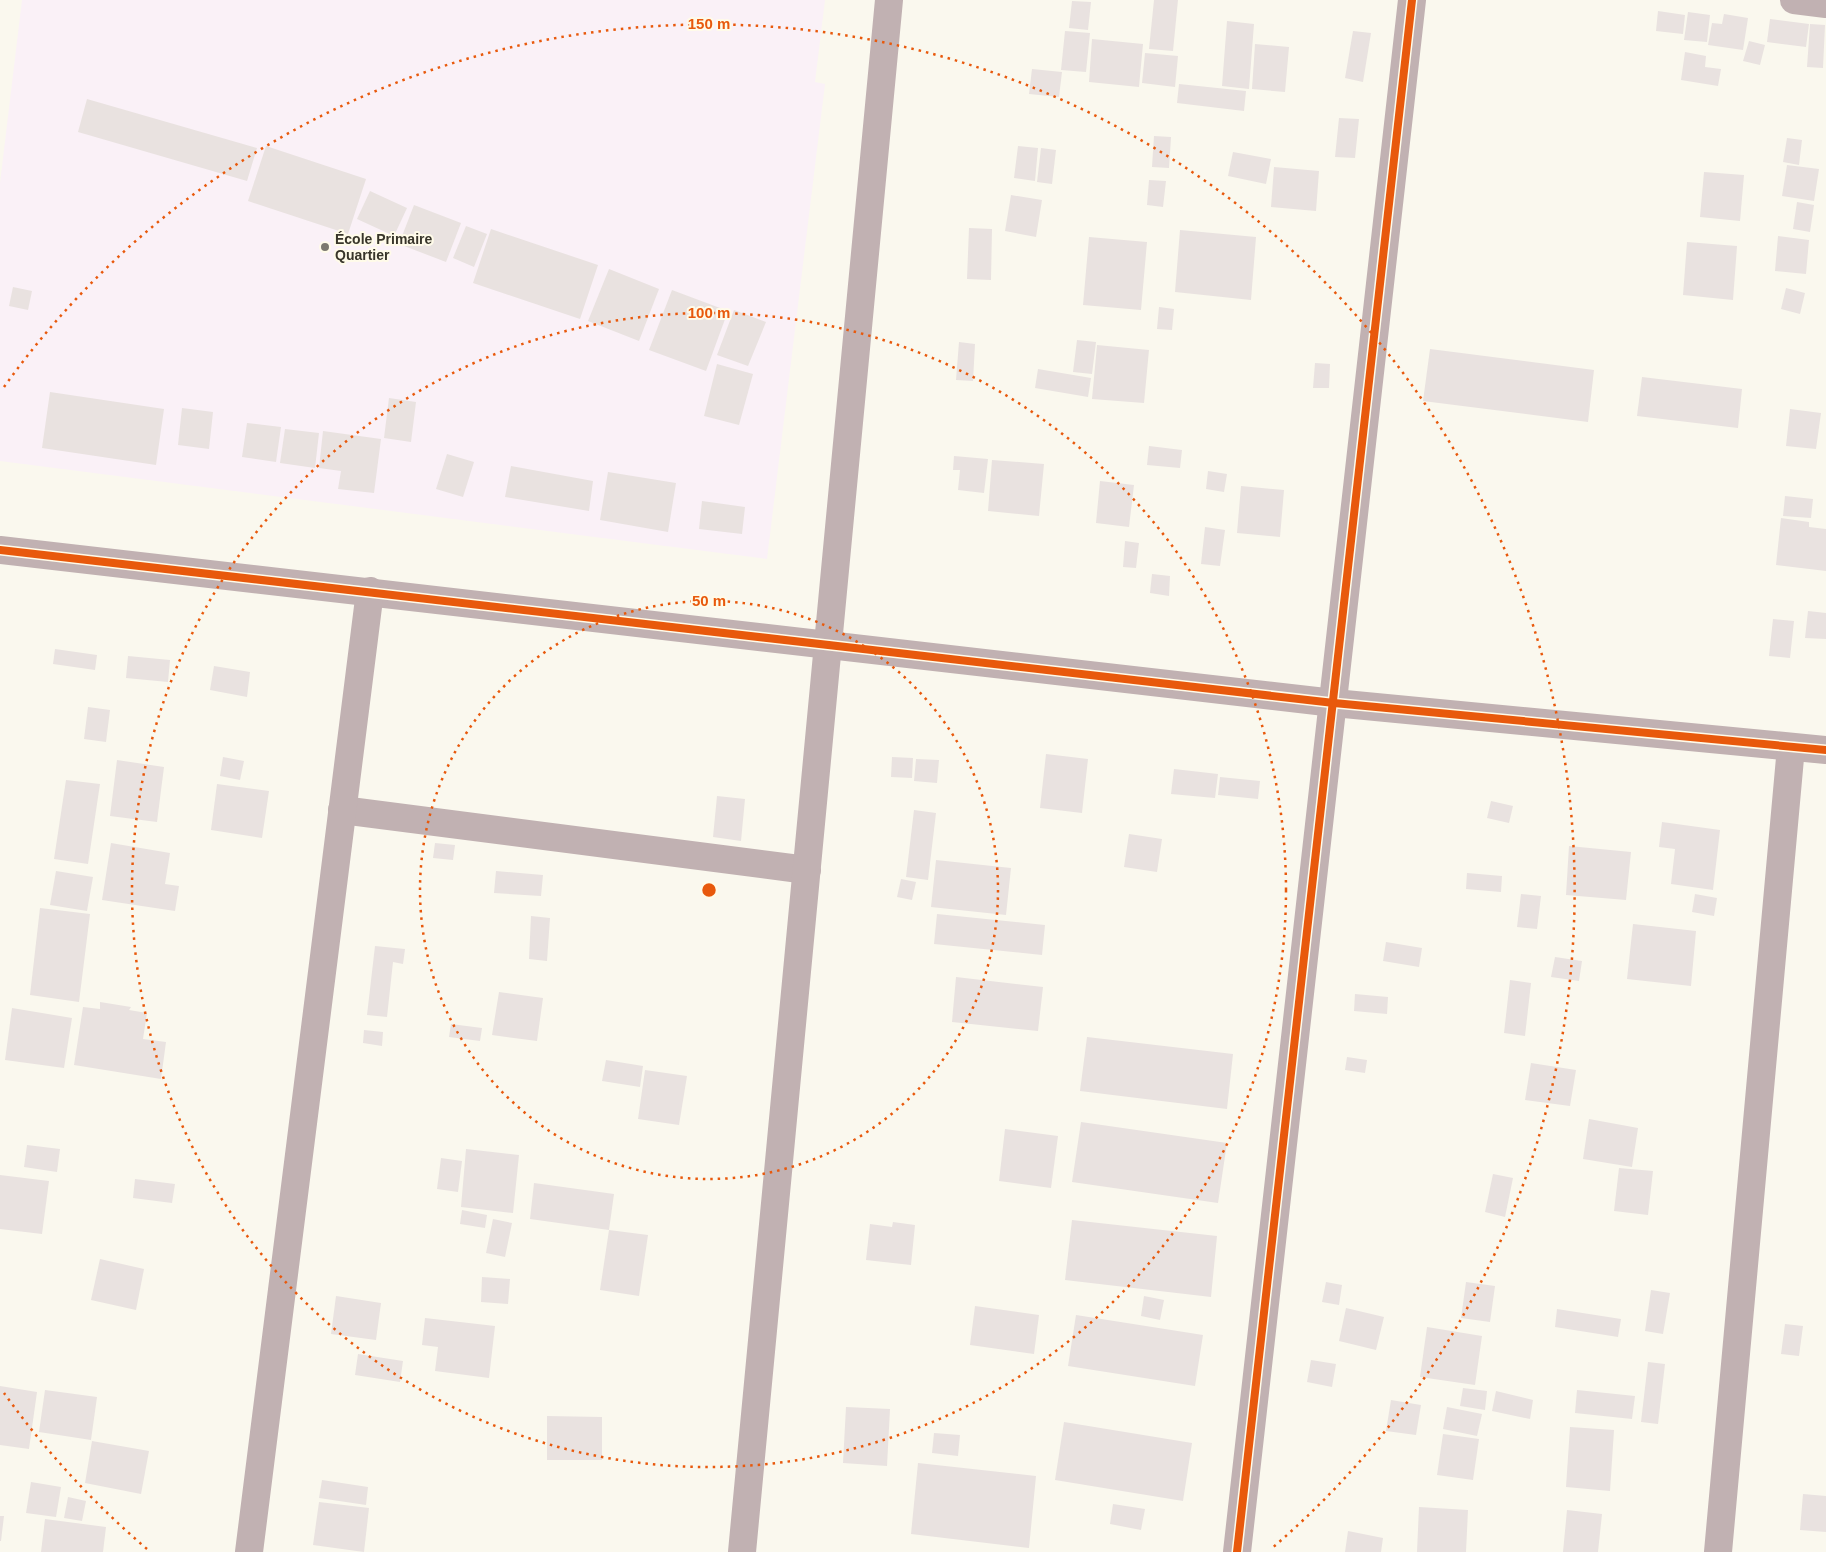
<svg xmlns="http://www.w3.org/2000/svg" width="1826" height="1552" font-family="Helvetica,sans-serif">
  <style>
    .education { fill: #faf1f7 }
    .building { fill: #e9e2e0 }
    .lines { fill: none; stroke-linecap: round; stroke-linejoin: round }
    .minor { stroke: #c1b1b2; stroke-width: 28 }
    .cycleway-casing { stroke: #fffbe9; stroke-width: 11 }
    .cycleway { stroke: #e8590c; stroke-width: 8 }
    .ring { fill: none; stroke: #e8590c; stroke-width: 2.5; stroke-dasharray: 2.5 5 }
    .poi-dot { fill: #7c796f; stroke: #fffbe9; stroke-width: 2 }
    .labels { text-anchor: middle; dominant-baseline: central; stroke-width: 4; stroke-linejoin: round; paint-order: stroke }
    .poi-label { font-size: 14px; font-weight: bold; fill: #38352a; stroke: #fffbe9; text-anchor: start }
    .centre { fill: #e8590c; stroke: #fffbe9; stroke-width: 2.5 }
    .ring-label { font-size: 15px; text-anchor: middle; font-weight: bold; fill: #e8590c; stroke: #fffbe9; stroke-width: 4; stroke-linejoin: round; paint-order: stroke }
  </style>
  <rect width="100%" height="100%" fill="#faf8ee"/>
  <polygon class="education" points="22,0 825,0 815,82 825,84 767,559 0,461 0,183"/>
  <g class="building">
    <polygon points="1154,0 1178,0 1173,51 1149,49"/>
    <polygon points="1072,1 1091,2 1088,30 1069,28"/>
    <polygon points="1658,11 1685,15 1683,34 1656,31"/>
    <polygon points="1688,12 1710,15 1707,42 1684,40"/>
    <polygon points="1724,14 1748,18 1743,50 1708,45 1712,23 1722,24"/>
    <polygon points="1770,19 1809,24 1806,47 1767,42"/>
    <polygon points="1227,21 1254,24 1249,89 1222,86"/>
    <polygon points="1810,24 1825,25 1823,68 1807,67"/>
    <polygon points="1065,31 1090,33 1086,72 1061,70"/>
    <polygon points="1353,31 1371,33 1363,82 1345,78"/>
    <polygon points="1092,39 1143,44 1139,87 1089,82"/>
    <polygon points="1749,41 1765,45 1760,65 1743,61"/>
    <polygon points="1255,44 1289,47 1285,92 1252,89"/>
    <polygon points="1685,52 1706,56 1705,67 1721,69 1718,86 1681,80"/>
    <polygon points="1145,53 1178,56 1175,87 1142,83"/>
    <polygon points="1032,69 1062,72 1059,97 1029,94"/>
    <polygon points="1179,84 1246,91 1244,111 1177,103"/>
    <polygon points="87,99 257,148 247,181 78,132"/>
    <polygon points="1339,118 1359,119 1355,158 1335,157"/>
    <polygon points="1154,136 1171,137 1169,168 1152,167"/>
    <polygon points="1787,138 1802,140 1799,165 1783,162"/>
    <polygon points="266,146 366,179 348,234 248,201"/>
    <polygon points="1018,146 1038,148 1035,181 1014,178"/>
    <polygon points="1041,148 1056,150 1052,184 1037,182"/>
    <polygon points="1233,152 1271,159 1266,184 1228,176"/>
    <polygon points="1787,165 1819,169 1814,201 1782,196"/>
    <polygon points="1274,167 1319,171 1316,211 1271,207"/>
    <polygon points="1704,172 1744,175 1740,221 1700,217"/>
    <polygon points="1149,180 1166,181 1163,207 1147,205"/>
    <polygon points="370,191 407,208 394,236 357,219"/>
    <polygon points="1011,195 1042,200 1036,237 1005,231"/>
    <polygon points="1797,202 1814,205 1810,232 1793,229"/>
    <polygon points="414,205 461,223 446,262 399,244"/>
    <polygon points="466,226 487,234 474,267 453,258"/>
    <polygon points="969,228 992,229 991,280 967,279"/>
    <polygon points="491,229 598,265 580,319 473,283"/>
    <polygon points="1180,230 1256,237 1251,300 1175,292"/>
    <polygon points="1778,236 1809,240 1806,274 1775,271"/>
    <polygon points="1089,237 1147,242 1141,310 1083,305"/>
    <polygon points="1687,242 1737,246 1733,300 1683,295"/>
    <polygon points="609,269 659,289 639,341 588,321"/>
    <polygon points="13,287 32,291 28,310 9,306"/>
    <polygon points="1786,288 1805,293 1800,314 1781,309"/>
    <polygon points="672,290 728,311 706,371 649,350"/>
    <polygon points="1159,307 1174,309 1172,330 1157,329"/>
    <polygon points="734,310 766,322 748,366 717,355"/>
    <polygon points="1077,340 1096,342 1092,374 1073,372"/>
    <polygon points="959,342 975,344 973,381 956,380"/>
    <polygon points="1097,345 1149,350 1144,403 1092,399"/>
    <polygon points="1430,349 1594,370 1588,422 1423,401"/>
    <polygon points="1315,363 1330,364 1329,388 1313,388"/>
    <polygon points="717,364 753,374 739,425 704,416"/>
    <polygon points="1038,369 1091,378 1088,397 1035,388"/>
    <polygon points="1642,377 1742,389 1738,428 1637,416"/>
    <polygon points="50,392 164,409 156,465 42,448"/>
    <polygon points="389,398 416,402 411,442 384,438"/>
    <polygon points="182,408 213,412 209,449 178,445"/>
    <polygon points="1790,409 1821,413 1816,449 1786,446"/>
    <polygon points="247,423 281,427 276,462 242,457"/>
    <polygon points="285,429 319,433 315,468 280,463"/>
    <polygon points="323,431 381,439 374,493 338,489 341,471 319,468"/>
    <polygon points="1149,446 1182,450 1180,468 1147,465"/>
    <polygon points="447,454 474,462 463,497 436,489"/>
    <polygon points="954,456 988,459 984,493 958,490 960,470 953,470"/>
    <polygon points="992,460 1044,464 1039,516 988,511"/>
    <polygon points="511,466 593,481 589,511 505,497"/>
    <polygon points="1208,471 1227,474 1224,492 1206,489"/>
    <polygon points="608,472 676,483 668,532 600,520"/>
    <polygon points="1100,481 1134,485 1129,527 1096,523"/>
    <polygon points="1241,486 1284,490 1280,537 1237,533"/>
    <polygon points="1785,496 1813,499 1811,518 1783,516"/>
    <polygon points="702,501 745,507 742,534 699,529"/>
    <polygon points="1781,518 1809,522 1809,527 1826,529 1826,571 1776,565"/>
    <polygon points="1205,527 1225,530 1220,566 1201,564"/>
    <polygon points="1125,541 1139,543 1136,568 1123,567"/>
    <polygon points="1152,574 1170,576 1169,596 1150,593"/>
    <polygon points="1808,611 1826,613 1826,639 1805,638"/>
    <polygon points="1773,619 1794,621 1790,658 1769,656"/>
    <polygon points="55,649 97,655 95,670 53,664"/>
    <polygon points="128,656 170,660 168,682 126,678"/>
    <polygon points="214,666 250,672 247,697 210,690"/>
    <polygon points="88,707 110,710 106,742 84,739"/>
    <polygon points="1046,754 1088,759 1082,813 1040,808"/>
    <polygon points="223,757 244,761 240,780 220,776"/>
    <polygon points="892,757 913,758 912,778 891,777"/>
    <polygon points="916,759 939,760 937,783 914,781"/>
    <polygon points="117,760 164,767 157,822 110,816"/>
    <polygon points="1174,769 1218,774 1215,798 1171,794"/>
    <polygon points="1220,777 1260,781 1258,799 1218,795"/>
    <polygon points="66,780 100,784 88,864 54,859"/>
    <polygon points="217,784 269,791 262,838 211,830"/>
    <polygon points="717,796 745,799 741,841 713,837"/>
    <polygon points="1491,801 1513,806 1509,823 1487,818"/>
    <polygon points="914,810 936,813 928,880 906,877"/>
    <polygon points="1662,822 1720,830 1713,890 1671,884 1675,849 1659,847"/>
    <polygon points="1129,834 1162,839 1157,872 1124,867"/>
    <polygon points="111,843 170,853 165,884 179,886 175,911 102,900"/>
    <polygon points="435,843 455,845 453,860 433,858"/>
    <polygon points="1569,846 1631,852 1626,900 1566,895"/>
    <polygon points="936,860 1011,868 1006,915 931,907"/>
    <polygon points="56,871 93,877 87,911 50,905"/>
    <polygon points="496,871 543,875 541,896 494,893"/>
    <polygon points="1467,873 1502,876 1501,892 1466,889"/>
    <polygon points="901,879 916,882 912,900 897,897"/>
    <polygon points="1521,894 1541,896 1537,929 1517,927"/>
    <polygon points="1695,894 1717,898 1714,916 1692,912"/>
    <polygon points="40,908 90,914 79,1002 30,995"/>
    <polygon points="937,914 1045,925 1042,955 934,944"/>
    <polygon points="531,916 550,918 547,961 529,959"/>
    <polygon points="1633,924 1696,931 1691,986 1627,979"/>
    <polygon points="1386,942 1422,948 1419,967 1383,961"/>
    <polygon points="375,946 405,949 403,964 393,962 387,1017 367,1015"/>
    <polygon points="1555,957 1582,961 1579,981 1551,977"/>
    <polygon points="956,977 1043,987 1038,1031 952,1022"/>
    <polygon points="1510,980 1531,983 1525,1036 1504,1033"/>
    <polygon points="499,992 543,998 537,1041 492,1035"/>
    <polygon points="1355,994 1388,997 1387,1014 1354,1011"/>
    <polygon points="100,1002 131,1007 129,1010 147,1013 143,1039 166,1042 161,1079 74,1065 83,1007 100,1009"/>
    <polygon points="12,1008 72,1018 64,1068 5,1060"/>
    <polygon points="451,1024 482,1028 480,1041 449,1037"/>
    <polygon points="364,1030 383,1032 382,1046 363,1043"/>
    <polygon points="1087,1037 1233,1054 1227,1109 1080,1091"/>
    <polygon points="1347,1057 1367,1060 1365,1073 1345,1070"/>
    <polygon points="606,1060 643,1066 640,1087 602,1081"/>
    <polygon points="1531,1063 1576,1070 1570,1106 1525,1100"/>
    <polygon points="645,1070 687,1076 679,1125 638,1119"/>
    <polygon points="1589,1119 1638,1128 1632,1167 1583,1159"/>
    <polygon points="1081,1122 1227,1143 1218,1203 1072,1182"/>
    <polygon points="1005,1129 1058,1136 1051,1188 999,1181"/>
    <polygon points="27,1145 60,1149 57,1172 24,1167"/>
    <polygon points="466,1149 519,1155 513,1213 461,1207"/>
    <polygon points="441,1158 462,1161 458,1192 437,1189"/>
    <polygon points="1619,1168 1653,1171 1648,1215 1614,1211"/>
    <polygon points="1493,1174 1513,1178 1505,1217 1485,1212"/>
    <polygon points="0,1175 49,1181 42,1234 0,1229"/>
    <polygon points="135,1179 175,1184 172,1203 133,1198"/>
    <polygon points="534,1183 614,1194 609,1230 530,1219"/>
    <polygon points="462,1210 487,1215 485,1228 460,1224"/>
    <polygon points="493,1219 512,1223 505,1257 486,1253"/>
    <polygon points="1072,1220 1217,1236 1211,1297 1065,1280"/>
    <polygon points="893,1222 915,1225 911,1265 866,1260 870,1224 892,1227"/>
    <polygon points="609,1230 648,1235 639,1296 600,1290"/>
    <polygon points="100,1259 144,1269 136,1310 91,1300"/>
    <polygon points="482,1277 510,1279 508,1304 481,1302"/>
    <polygon points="1326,1282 1342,1285 1339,1305 1322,1302"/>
    <polygon points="1466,1282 1495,1286 1490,1322 1461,1318"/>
    <polygon points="1651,1290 1670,1293 1663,1334 1645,1331"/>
    <polygon points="336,1296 381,1303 376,1340 331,1334"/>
    <polygon points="1144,1296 1164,1300 1160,1320 1141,1316"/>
    <polygon points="975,1306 1039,1315 1034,1354 970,1345"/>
    <polygon points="1346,1308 1384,1317 1376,1350 1339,1341"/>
    <polygon points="1557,1309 1621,1319 1618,1337 1555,1327"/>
    <polygon points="1076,1315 1203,1335 1195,1386 1068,1366"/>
    <polygon points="425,1318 495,1326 489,1378 435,1371 438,1347 422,1345"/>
    <polygon points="1785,1324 1803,1326 1799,1356 1781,1354"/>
    <polygon points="1427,1327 1482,1336 1475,1385 1420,1377"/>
    <polygon points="358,1354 403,1361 400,1382 355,1375"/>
    <polygon points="1311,1360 1336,1364 1332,1387 1307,1382"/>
    <polygon points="1648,1362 1665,1364 1658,1424 1641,1422"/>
    <polygon points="0,1386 37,1392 29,1449 0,1445"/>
    <polygon points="1463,1388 1487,1391 1485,1410 1460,1406"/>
    <polygon points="45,1390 97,1397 91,1440 39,1432"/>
    <polygon points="1577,1390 1635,1396 1632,1419 1575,1413"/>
    <polygon points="1496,1391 1533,1400 1530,1419 1492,1411"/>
    <polygon points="1391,1400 1421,1405 1416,1435 1386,1431"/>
    <polygon points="846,1407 890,1409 887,1466 843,1463"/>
    <polygon points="1447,1407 1482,1414 1477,1436 1443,1429"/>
    <polygon points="547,1416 602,1417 602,1460 547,1460"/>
    <polygon points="1064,1422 1192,1443 1183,1501 1055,1480"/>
    <polygon points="1570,1427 1614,1430 1610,1491 1566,1487"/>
    <polygon points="934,1433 960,1435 958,1456 932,1453"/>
    <polygon points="1443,1434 1479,1439 1473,1480 1437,1475"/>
    <polygon points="92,1441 149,1451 141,1494 85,1483"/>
    <polygon points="918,1463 1036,1476 1029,1548 911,1534"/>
    <polygon points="322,1480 368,1487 366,1505 319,1498"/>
    <polygon points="31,1482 61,1487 56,1517 26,1513"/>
    <polygon points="1803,1494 1826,1496 1826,1532 1800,1530"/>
    <polygon points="68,1497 86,1501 82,1521 64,1518"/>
    <polygon points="319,1502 369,1508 364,1552 313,1545"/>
    <polygon points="1113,1504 1145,1509 1141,1530 1110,1524"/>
    <polygon points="1419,1507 1468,1510 1466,1552 1417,1552"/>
    <polygon points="1567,1510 1602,1514 1598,1552 1563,1552"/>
    <polygon points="0,1516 4,1516 1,1541 0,1541"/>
    <polygon points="45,1519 106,1527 103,1552 41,1552"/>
    <polygon points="1348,1531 1383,1538 1381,1552 1345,1552"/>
  </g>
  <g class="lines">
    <g class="minor">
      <polyline points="1794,0 1826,4"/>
      <polyline points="0,550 1334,703 1826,750"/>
      <polyline points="342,810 807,870"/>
      <polyline points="249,1552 370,591"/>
      <polyline points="742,1552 889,0"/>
      <polyline points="1237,1552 1412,0"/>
      <polyline points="1718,1552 1791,747"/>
    </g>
    <g class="cycleway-casing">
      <g id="cycleway">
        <polyline points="0,550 1334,703 1826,750"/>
        <polyline points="1237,1552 1412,0"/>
      </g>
    </g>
    <use href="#cycleway" class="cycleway"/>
  </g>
  <g class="ring">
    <circle cx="709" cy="890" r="289"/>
    <circle cx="709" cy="890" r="577"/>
    <path d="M147 1549A866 866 0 0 1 4 1393M4 387A866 866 0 1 1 1271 1549"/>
  </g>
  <circle class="poi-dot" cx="325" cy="247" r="5"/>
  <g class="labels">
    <g class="poi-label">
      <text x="335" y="239">École Primaire<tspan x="335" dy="16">Quartier</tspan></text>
    </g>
  </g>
  <circle cx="709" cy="890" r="8" class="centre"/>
  <g class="ring-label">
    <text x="709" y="29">150 m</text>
    <text x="709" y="318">100 m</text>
    <text x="709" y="606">50 m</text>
  </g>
</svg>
